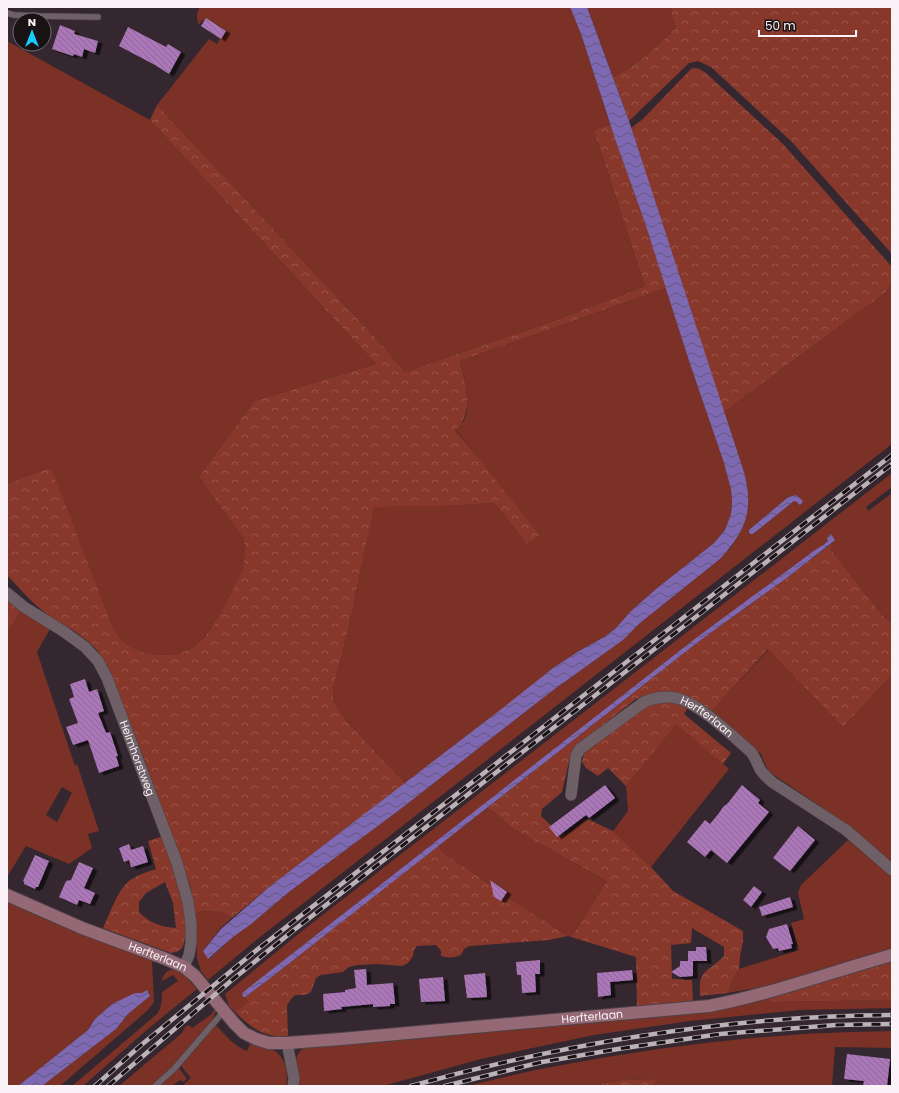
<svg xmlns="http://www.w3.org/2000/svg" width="899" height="1093" font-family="Poppins,sans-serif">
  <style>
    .green { fill: #7b3125; fill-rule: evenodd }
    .forest { fill: url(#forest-crowns); fill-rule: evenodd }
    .water { fill: url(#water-waves) }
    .building { fill: url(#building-back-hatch); filter: url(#shadow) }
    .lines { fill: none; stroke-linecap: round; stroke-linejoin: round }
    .lane-casing { stroke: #4d4248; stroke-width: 7 }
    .street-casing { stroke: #4d4248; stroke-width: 12 }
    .secondary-casing { stroke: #4d4248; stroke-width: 14 }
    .lane { stroke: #6f6068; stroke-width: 5.5 }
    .street { stroke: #6f6068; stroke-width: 11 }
    .secondary { stroke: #946875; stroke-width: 12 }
    .rail-casing { stroke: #bbb2b7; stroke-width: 4.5 }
    .rail { stroke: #181215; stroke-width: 3; stroke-dasharray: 9; stroke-linecap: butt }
    .labels { text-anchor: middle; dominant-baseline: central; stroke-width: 3.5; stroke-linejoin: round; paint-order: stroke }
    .street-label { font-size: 11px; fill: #faf2f6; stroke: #181215 }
  </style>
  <defs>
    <pattern id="forest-crowns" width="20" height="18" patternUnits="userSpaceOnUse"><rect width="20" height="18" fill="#88382b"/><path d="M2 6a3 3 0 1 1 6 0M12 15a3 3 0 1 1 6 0" fill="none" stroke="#9a554a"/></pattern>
    <pattern id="water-waves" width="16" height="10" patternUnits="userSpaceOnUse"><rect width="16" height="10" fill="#7d68b1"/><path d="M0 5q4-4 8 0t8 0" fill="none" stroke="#64587e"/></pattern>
    <pattern id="building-back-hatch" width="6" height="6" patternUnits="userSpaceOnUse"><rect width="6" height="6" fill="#ac77b8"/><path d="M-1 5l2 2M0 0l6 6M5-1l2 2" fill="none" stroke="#8a6792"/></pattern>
    <filter id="shadow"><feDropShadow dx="4.5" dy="2.5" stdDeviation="0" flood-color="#0009"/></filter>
  </defs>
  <rect width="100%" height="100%" fill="#34272f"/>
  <g class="green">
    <path d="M 200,7 L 570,7 L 581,34 L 610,124 L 594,130 L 595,134 L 645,286 L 556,320 L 405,372 L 382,345 L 157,105 L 209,39 L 217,44 L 224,33 L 202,20 L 199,25 C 196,17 196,14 200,7 Z"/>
    <path d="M 587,7 L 670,7 L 676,28 C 657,46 637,66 613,77 Z"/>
    <polygon points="7,41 150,120 376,364 254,401 199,477 244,539 245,554 242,570 232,593 214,624 204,638 192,648 178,654 162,655 145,653 131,647 121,640 111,624 46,469 7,484"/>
    <path d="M 892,281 L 892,444 L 255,941 L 208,980 L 201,971 L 197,958 L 195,913 L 204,911 L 221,912 L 232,918 L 220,929 L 203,951 L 209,959 L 233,937 L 250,925 L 289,892 L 398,811 L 552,691 L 623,640 L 640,623 L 720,559 L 731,547 L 742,529 L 744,472 L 724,412 L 886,292 ZM 796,495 L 801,499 L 797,502 L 794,501 L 753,534 L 749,530 L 787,498 L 792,496 Z"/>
    <path d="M 666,288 L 689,361 L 729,477 L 731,489 L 732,503 L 731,514 L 725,530 L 714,543 L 656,589 L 631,611 L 615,629 L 604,637 L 579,651 L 553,668 L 528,689 L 405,783 L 346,721 L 333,700 L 333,689 L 345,643 L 374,507 L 391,506 L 445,506 L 494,503 L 527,544 L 476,455 L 455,429 C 457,427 460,425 462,423 C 473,410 464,376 460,361 Z"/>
    <path d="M 892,473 L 892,487 L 866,507 L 868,511 L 892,493 L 892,624 L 882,615 L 831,550 L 831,544 L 835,540 L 831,535 C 827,543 822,546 815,550 L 760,591 L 385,881 L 243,993 L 243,997 L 245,997 L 248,1002 L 235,1012 L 229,1006 L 225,994 L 302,931 Z"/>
    <path d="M 20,611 L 50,629 L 37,652 L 75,766 L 77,764 L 99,831 L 88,834 L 92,848 L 69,864 L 26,846 L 7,877 L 7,629 L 9,629 L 14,623 ZM 62,787 L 72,793 L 57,822 L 46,815 Z"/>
    <polygon points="769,649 843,727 892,675 892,863 864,839 823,808 768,771 761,754 712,711"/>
    <polygon points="676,723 729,769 651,867 613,831 628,811 626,786"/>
    <polygon points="487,808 494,812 512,828 607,881 576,930 573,934 568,936 511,899 442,852 438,846"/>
    <polygon points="848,840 892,877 892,951 773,985 728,993 732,981 739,969 799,950 791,923 804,919 798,893 801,885"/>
    <polygon points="7,902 89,937 152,960 154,1002 148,1010 60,1086 42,1086 116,1029 128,1014 150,996 142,993 135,994 112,1004 95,1019 88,1030 27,1079 18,1086 7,1086"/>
    <path d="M 174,969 L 181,972 L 197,989 L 149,1028 L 83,1086 L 72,1086 L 157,1014 C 162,1007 162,1000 162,992 L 178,981 L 173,975 L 162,981 C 163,974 167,970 174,969 Z"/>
    <path d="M 763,997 L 771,1002 L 892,1000 L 892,1008 L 800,1010 L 690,1021 L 594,1035 L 481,1059 L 383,1086 L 298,1086 L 296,1060 C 297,1054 300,1050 305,1047 Z"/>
    <polygon points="214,1009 216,1011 212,1020 172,1067 150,1086 119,1086 182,1033 185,1027 189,1025 192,1028 212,1014"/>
    <path d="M 216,1025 C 225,1035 234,1046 247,1051 L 250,1044 C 257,1046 263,1046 269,1048 C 285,1054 289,1071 286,1086 L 185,1086 L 184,1084 L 191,1078 L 181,1066 Z"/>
    <path d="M 892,1031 L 892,1048 L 835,1047 L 832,1086 L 652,1086 L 657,1079 L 622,1080 L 594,1086 L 468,1086 C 498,1079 527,1071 557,1066 C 626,1053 695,1043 765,1037 C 807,1033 850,1032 892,1031 Z"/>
    <polygon points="179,1068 187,1079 183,1082 180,1080 172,1086 160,1086"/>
  </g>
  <g class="forest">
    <path d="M 670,7 L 892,7 L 892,254 L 791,141 L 711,67 L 698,61 L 689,63 L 629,121 L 613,77 C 637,66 657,46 676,28 Z"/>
    <polygon points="695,68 699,69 706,73 783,144 892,267 892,281 886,292 724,412 631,128 643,119 687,73 691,69"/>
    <path d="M 157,105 L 382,345 L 405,372 L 556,320 L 645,286 L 595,134 L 594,130 L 610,124 L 645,223 L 666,288 L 460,361 C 464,378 472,404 463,420 C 462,424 458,427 455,430 L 476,455 L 539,535 L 527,544 L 494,503 L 445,506 L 391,506 L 374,508 L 345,643 L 333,689 L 333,700 L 346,721 L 405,783 L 269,887 L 232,918 L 221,912 L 204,911 L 195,913 L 190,885 L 145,761 L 108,667 C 103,659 98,650 91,644 C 78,632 62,624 47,614 C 32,603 20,589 7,575 L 7,484 L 46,469 L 52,470 L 111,624 L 121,640 L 131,647 L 145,653 L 162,655 L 178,654 L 192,648 L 204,638 L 214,624 L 232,592 L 242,570 L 245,554 L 244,539 L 199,477 L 254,401 L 376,364 L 150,120 Z"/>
    <path d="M 831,544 L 831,550 L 882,615 L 892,624 L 892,675 L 843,727 L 768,649 L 712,711 L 656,693 L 636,699 L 576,746 L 571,753 L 562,792 L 542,809 L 541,816 L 559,833 L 566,835 L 587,819 L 613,831 L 651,867 L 673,891 L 743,931 L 743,941 L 740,956 L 739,969 L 732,981 L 728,993 L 700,996 C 698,968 708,973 724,956 L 724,947 L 692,928 L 691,943 L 671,945 L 672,979 L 692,980 L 693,1003 L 637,1007 L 636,957 L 568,936 L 549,940 L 470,946 L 464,949 L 461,955 C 455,958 447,958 441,956 L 441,951 L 436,945 L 417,946 L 414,950 L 413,956 L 408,963 L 402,966 L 377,964 L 357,965 L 349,967 L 343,972 L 321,975 L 316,978 L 311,992 L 305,995 L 295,995 L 291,999 L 287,1005 L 288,1036 C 263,1038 252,1028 235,1012 L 248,1002 L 245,997 L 268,980 L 438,846 L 442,852 L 511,899 L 568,936 L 573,934 L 576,930 L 607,881 L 512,828 L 494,812 L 487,808 L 698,642 L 788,577 Z"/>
    <polygon points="7,598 20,611 14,623 9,629 7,629"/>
    <polygon points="660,701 676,703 687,709 684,714 731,753 723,764 676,724 626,786 608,768 598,776 586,768 582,762 584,753 647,704"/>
    <path d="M 163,836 C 168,850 174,864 178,877 C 182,891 190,936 182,948 C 179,952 175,952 171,953 L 103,928 C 110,914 117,891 129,881 C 137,875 147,872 156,869 L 148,841 ZM 165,882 L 173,903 L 176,928 C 162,927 149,923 139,912 L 139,902 L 146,893 Z"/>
    <polygon points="892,960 892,1000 771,1002 763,997"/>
    <polygon points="658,1079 652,1086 594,1086 622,1080"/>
  </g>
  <g class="water">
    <path d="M 570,7 L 587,7 L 629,121 L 744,472 C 754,510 746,531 720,559 L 640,623 L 623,640 L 552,691 L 398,811 L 289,892 L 250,925 L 233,937 L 208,959 L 203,951 L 221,929 L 269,887 L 504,707 L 553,668 L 579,651 L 604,637 L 615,629 L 631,611 L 656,589 L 714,543 L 725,530 L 731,514 L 732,503 L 731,489 L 724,463 L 689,361 L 645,223 L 615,139 L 581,34 Z"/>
    <polygon points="796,495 801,499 803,502 800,505 797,502 794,501 753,534 750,534 749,532 749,530 787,498 792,496"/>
    <polygon points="831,534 835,540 834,541 788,577 698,642 268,980 245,997 243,997 242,993 696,638 815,550 823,545 828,541 827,538"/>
    <polygon points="147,990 150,996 128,1014 116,1029 42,1086 18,1086 88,1030 95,1019 112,1004 135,993 142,993"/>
  </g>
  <g class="building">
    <polygon points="206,18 226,31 221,39 201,26"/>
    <polygon points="60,25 75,31 74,34 98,41 95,53 84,49 82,57 74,54 73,56 52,49"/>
    <polygon points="128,27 166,47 168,44 181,52 169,74 155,65 119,46"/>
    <polygon points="85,679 89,692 97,689 104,711 98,713 106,733 110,732 118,756 116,756 119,766 99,773 88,740 73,745 66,727 78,723 69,699 74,697 70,684"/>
    <polygon points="605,785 615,798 589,818 586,815 557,837 549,827"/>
    <polygon points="742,785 760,800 758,803 769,812 727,863 711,850 705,857 687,842 705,820 710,824 719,813 723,807 728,803"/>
    <polygon points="798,826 815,840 790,871 773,858"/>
    <polygon points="129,844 131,850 143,846 148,862 132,867 131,867 129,860 124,862 119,848"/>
    <polygon points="35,855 49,861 38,887 36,887 35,889 24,884 24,882 23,881"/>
    <polygon points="79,862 93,868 84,888 95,893 90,904 79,900 77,905 59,897 66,881 71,880"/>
    <polygon points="490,880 507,892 501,901 494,897"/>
    <polygon points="754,886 762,892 751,907 743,900"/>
    <polygon points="790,897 793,907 762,916 759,907"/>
    <polygon points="787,924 793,944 791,944 792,948 779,951 778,948 773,949 766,937 769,929"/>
    <polygon points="696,947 706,947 707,961 693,961 693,976 680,977 671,972 680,966 680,961 688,961 688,951 696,951"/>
    <polygon points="540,960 540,974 535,974 536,992 522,993 521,975 517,975 516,962"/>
    <polygon points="366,969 367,985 393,983 395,1004 390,1004 390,1006 373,1007 373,1004 341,1007 342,1009 324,1011 323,994 345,992 345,990 356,988 354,970"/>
    <polygon points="632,970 633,980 610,982 611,995 598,997 597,973"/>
    <polygon points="485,973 487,997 467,998 464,975"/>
    <polygon points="443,977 445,1001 421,1002 419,979"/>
    <polygon points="847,1054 890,1059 887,1086 863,1086 864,1081 844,1079"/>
  </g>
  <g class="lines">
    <g class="lane-casing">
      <g id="lane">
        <polyline points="7,13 14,15 39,16 98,17"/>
        <polyline points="155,1086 174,1069 224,1011"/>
      </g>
    </g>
    <g class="street-casing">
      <g id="street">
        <path id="s1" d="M 7,593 L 24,607 L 63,631 L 85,647 L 98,661 L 107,678 L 177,863 L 188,902 L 191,924 L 191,943 L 189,955 L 184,967"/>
        <path id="s2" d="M 571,795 L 576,756 L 580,749 L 644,702 C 651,699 659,697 668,697 C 693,696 732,736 751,752 C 755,757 756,761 759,767 C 761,773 767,777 772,782 L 846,830 L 892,870"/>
        <polyline points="287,1043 294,1078 293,1086"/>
      </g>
    </g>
    <g class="secondary-casing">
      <g id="secondary">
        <path id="s3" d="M 7,895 L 82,928 L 166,959 L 184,967 L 195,976 L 234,1023 L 244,1033 L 256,1039 L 269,1043 L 287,1043 L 341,1039 L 709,1006 C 771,994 831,972 892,955"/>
      </g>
    </g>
    <use href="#lane" class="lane"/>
    <use href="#street" class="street"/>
    <use href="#secondary" class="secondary"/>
    <g class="rail-casing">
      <g id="rail">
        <polyline points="95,1086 140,1046 253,953 892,455"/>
        <polyline points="108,1086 232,980 294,930 892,464"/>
        <path d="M 411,1086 C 566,1043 730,1016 892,1015"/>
        <polyline points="445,1086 542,1062 618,1049 720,1034 836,1025 892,1024"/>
      </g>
    </g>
    <use href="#rail" class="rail"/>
  </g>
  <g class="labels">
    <g class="street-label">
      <text stroke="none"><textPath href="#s2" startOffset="196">Herfterlaan</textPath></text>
      <text stroke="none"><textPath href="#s1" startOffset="219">Helmhorstweg</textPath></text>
      <text stroke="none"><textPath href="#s3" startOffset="163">Herfterlaan</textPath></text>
      <text stroke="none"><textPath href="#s3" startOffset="632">Herfterlaan</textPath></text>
    </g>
  </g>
  <rect width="899" height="1093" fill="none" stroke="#faf2f6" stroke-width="16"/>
  <g transform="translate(32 32)"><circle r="19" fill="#181215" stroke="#726c6f"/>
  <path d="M0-3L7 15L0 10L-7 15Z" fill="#16cafb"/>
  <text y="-6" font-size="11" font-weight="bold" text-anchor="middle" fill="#faf2f6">N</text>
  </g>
  <path d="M759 30v6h97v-6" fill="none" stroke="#faf2f6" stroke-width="2"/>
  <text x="765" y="30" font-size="12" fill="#faf2f6" stroke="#181215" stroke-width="3" paint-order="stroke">50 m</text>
</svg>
